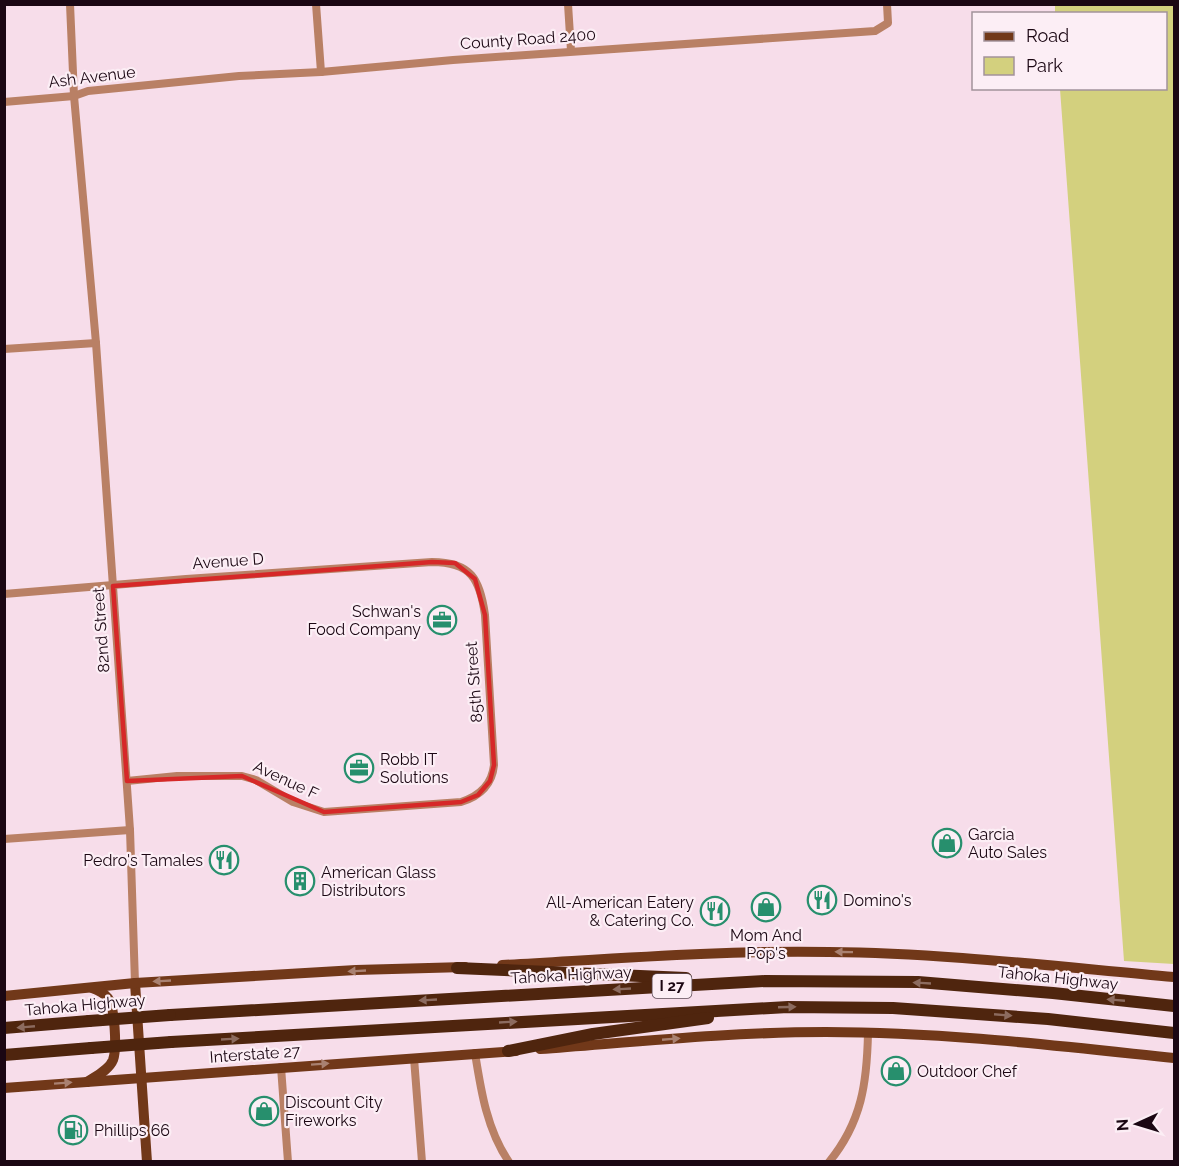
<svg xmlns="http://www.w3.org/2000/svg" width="1179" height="1166" font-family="Raleway,sans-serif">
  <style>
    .green { fill: #d3d07e }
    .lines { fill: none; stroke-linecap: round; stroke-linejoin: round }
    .minor { stroke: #b98065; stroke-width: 8 }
    .major { stroke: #713819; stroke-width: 10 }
    .highway { stroke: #4f250e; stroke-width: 12 }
    .highway-bridge { stroke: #4f250e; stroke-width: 12 }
    .oneway { fill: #a98171 }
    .oneway2 { fill: #8c6b5f }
    .marked { fill: none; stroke: #d62828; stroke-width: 4.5; stroke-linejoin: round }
    .labels { text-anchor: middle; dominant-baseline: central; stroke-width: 4.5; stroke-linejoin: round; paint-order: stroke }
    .shield { fill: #fceef5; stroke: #5e4c57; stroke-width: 1.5 }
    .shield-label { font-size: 15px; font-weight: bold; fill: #1b0713 }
    .street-label { font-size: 16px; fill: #1b0713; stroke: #fceef5 }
    .poi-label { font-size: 16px; fill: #1b0713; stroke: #fceef5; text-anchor: start }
  </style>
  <rect width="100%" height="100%" fill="#f7ddea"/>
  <polygon class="green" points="1055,5 1174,5 1174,964 1124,961 1060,89 1166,88 1166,14 1055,13"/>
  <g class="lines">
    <g class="minor">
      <polyline points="70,4 74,96 96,343 130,830 135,983"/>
      <polyline points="316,4 321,72"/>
      <polyline points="568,4 571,51"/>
      <polyline points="4,102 74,96 88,91 239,76 321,72 453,60 875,31 888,23 887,4"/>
      <polyline points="4,349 96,343"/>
      <path d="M 4,594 L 186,579 L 432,562 C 471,562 480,579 485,615 L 494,765 C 492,785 480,796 461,802 L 324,812 L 293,802 L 256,780 L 242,776 L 177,776 L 127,781"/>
      <polyline points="4,839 130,830"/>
      <path d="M 475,1053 C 481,1091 487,1130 509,1162"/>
      <polyline points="414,1058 422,1162"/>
      <polyline points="281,1067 288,1162"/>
      <path d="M 829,1162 C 862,1122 867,1082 868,1033"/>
    </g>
    <g class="major">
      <path d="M 502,965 C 611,959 720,950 829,952 C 944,953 1060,967 1174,977"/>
      <polyline points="135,983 147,1162"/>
      <polyline points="4,996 135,983 356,970 465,967"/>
      <path d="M 540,1049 C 635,1042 731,1032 826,1032 C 943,1032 1059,1046 1174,1058"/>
      <path d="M 87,1082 C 96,1076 109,1070 113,1060 C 117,1049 115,1007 108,998 C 104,993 98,990 92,988"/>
      <polyline points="4,1088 516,1051"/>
    </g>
    <g class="highway">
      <polyline points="457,968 686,978"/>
      <polyline points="170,1015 765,981 918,982 1053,993 1174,1006"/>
      <polyline points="4,1028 89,1021"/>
      <polyline points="171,1042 788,1007 893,1008 1048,1019 1174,1033"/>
      <polyline points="508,1051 593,1034 708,1018"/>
      <polyline points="4,1055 91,1048"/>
    </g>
    <g class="highway-bridge">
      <polyline points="89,1021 170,1015"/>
      <polyline points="91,1048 171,1042"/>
    </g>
  </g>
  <defs><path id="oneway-solid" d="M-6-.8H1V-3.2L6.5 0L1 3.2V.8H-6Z" transform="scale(1.5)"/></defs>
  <g class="oneway">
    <use href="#oneway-solid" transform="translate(844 952) rotate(-179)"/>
    <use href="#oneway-solid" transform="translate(357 971) rotate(177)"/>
    <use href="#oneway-solid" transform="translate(162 981) rotate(177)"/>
    <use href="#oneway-solid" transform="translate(671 1039) rotate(-5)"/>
    <use href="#oneway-solid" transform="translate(320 1064) rotate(-4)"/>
    <use href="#oneway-solid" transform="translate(63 1083) rotate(-4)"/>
  </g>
  <g class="oneway2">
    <use href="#oneway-solid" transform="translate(922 983) rotate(-177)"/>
    <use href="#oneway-solid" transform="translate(622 989) rotate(177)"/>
    <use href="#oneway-solid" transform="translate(428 1000) rotate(177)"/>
    <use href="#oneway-solid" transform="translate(1116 1000) rotate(-175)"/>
    <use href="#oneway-solid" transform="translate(787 1007) rotate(-2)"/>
    <use href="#oneway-solid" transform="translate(1003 1015) rotate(5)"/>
    <use href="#oneway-solid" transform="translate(508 1022) rotate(-3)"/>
    <use href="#oneway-solid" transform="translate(26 1027) rotate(175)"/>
    <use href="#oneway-solid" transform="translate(230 1039) rotate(-3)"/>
  </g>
  <path class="marked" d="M 432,562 L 455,563 L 475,579 L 485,615 L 494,765 L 490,781 L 478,795 L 461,802 L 324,812 L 242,776 L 127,781 L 113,586 Z"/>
  <defs>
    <g id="office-ring" transform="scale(1.5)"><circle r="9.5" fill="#fceef5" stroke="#278f6d" stroke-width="1.5"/><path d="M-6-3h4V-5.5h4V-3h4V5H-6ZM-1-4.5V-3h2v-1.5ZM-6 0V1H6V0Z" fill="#278f6d"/></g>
    <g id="shop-ring" transform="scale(1.5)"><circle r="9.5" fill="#fceef5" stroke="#278f6d" stroke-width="1.5"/><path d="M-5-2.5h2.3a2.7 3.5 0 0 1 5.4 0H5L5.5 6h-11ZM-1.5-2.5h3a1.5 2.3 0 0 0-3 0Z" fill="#278f6d"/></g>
    <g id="restaurant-ring" transform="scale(1.5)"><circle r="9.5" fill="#fceef5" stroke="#278f6d" stroke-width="1.5"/><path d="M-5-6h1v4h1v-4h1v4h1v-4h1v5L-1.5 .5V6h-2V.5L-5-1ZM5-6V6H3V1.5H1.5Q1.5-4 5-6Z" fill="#278f6d"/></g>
    <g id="building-ring" transform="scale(1.5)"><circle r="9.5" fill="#fceef5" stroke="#278f6d" stroke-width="1.5"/><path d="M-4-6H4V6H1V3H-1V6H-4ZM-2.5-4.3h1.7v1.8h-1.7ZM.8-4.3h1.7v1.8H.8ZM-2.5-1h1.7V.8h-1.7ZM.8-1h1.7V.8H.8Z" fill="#278f6d"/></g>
    <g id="fuel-ring" transform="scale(1.5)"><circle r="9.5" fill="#fceef5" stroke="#278f6d" stroke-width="1.5"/><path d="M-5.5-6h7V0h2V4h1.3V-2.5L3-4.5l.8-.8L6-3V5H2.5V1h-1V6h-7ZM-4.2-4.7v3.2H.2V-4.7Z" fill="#278f6d"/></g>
  </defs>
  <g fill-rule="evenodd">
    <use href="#office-ring" x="442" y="620"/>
    <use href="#office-ring" x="359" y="768"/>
    <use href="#shop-ring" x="947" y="843"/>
    <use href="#restaurant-ring" x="224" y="860"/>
    <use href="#building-ring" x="300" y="881"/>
    <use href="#restaurant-ring" x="822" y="900"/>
    <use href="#shop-ring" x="766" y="907"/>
    <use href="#restaurant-ring" x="715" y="911"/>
    <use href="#shop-ring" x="896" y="1071"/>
    <use href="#shop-ring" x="264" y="1111"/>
    <use href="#fuel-ring" x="73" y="1130"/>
  </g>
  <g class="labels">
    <rect class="shield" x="652.5" y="974" width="39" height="24" rx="4.5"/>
    <g class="shield-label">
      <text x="672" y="986">I 27</text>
    </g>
    <g class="street-label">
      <text transform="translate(528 39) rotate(-4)">County Road 2400</text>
      <text transform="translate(92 77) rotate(-7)">Ash Avenue</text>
      <text transform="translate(228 561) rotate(-4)">Avenue D</text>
      <text transform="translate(101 630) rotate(-94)">82nd Street</text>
      <text transform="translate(474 682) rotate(-94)">85th Street</text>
      <text transform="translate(286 780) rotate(25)">Avenue F</text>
      <text transform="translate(571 975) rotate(-3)">Tahoka Highway</text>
      <text transform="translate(1058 978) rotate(6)">Tahoka Highway</text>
      <text transform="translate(85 1005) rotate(-5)">Tahoka Highway</text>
      <text transform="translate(255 1054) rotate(-4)">Interstate 27</text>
    </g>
    <g class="poi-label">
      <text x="421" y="611" text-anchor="end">Schwan's<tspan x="421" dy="18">Food Company</tspan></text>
      <text x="380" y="759">Robb IT<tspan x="380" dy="18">Solutions</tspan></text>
      <text x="968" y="834">Garcia<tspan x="968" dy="18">Auto Sales</tspan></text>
      <text x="203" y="860" text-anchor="end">Pedro's Tamales</text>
      <text x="321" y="872">American Glass<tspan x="321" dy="18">Distributors</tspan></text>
      <text x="843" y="900">Domino's</text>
      <text x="694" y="902" text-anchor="end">All-American Eatery<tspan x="694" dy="18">&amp; Catering Co.</tspan></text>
      <text x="766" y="935" text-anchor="middle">Mom And<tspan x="766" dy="18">Pop's</tspan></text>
      <text x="917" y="1071">Outdoor Chef</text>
      <text x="285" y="1102">Discount City<tspan x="285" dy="18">Fireworks</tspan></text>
      <text x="94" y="1130">Phillips 66</text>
    </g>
  </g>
  <rect width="1179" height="1166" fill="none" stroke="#1b0713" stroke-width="12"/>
  <rect x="972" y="12" width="195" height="78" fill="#fceef5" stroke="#a2929b" stroke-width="1.5"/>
  <rect x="984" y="32" width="30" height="9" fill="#713819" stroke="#a2929b" stroke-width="1.5"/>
  <text x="1026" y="42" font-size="18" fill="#1b0713">Road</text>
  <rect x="984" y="57" width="30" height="18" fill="#d3d07e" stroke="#a2929b" stroke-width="1.5"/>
  <text x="1026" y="72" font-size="18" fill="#1b0713">Park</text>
  <g transform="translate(1137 1124) rotate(266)" stroke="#fceef5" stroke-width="4.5" paint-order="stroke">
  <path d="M0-4.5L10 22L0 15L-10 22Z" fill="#1b0713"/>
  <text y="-9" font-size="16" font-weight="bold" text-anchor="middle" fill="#1b0713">N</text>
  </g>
</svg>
